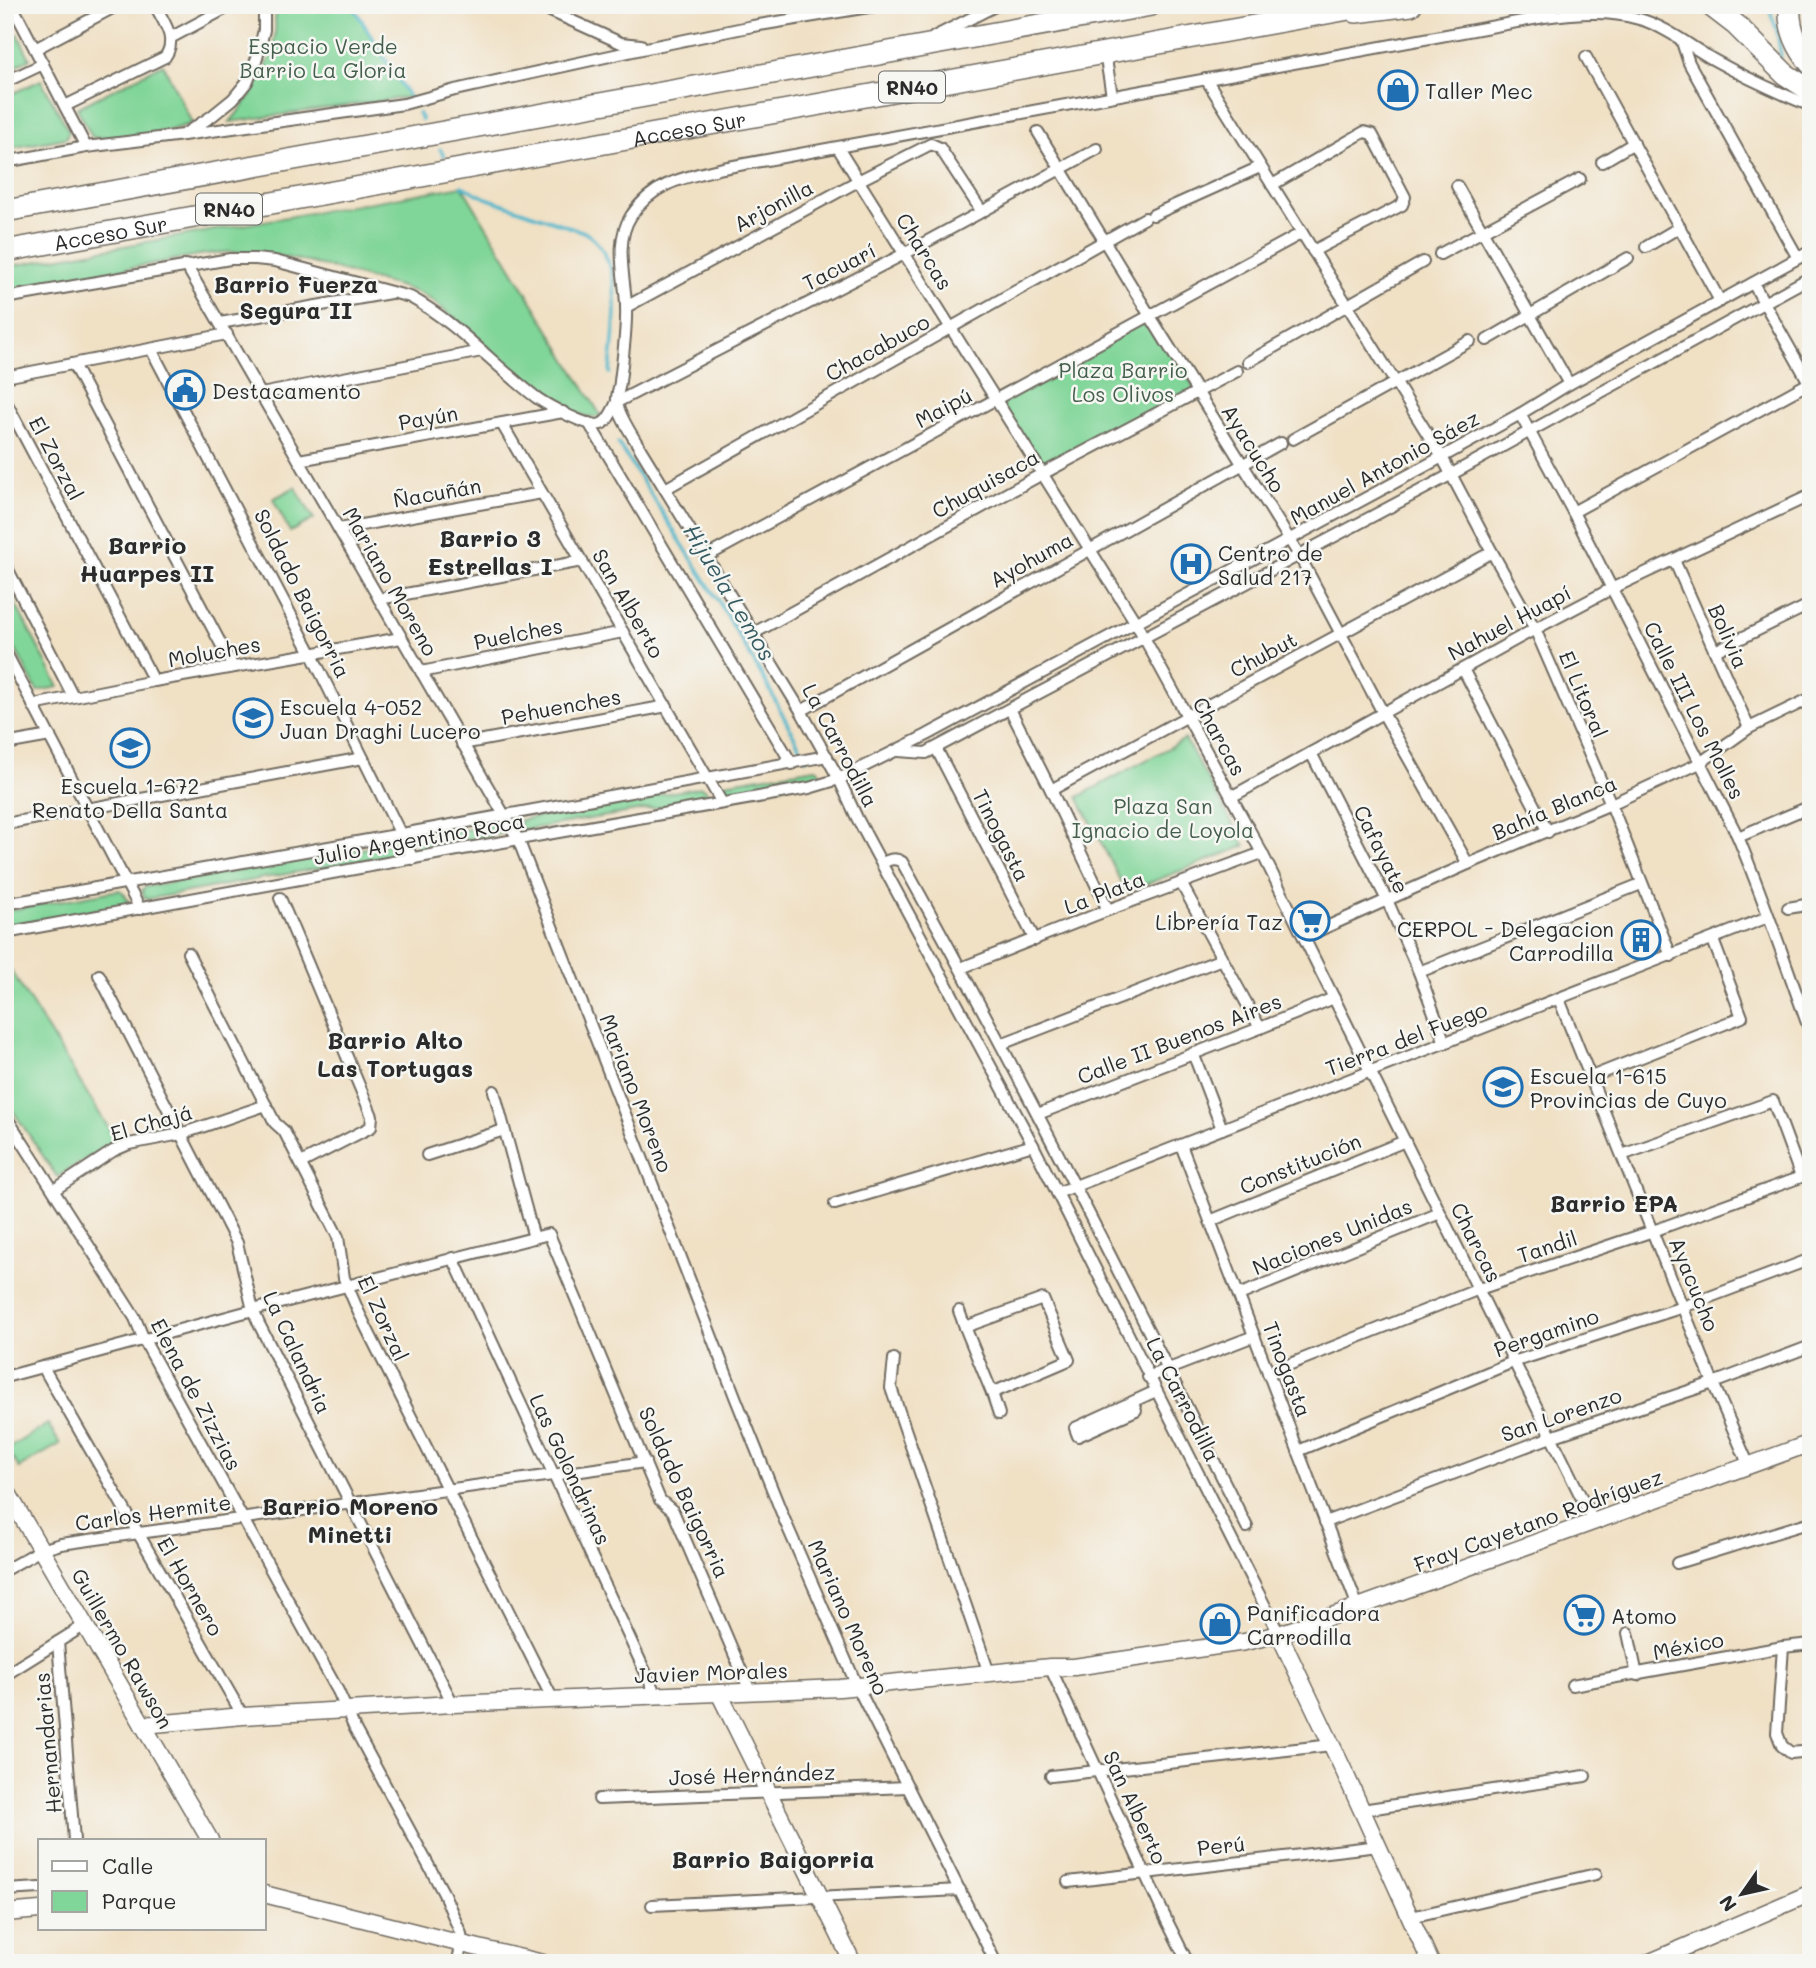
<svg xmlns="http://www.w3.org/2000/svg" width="1816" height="1968" font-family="Mali,sans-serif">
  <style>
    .green { fill: #80d598; stroke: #568062; stroke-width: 2 }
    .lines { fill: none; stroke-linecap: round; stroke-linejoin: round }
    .stream { stroke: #4db6cb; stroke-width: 3.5 }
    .street-casing { stroke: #706a61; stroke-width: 14 }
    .secondary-casing { stroke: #706a61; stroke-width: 19 }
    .highway-casing { stroke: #706a61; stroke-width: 24 }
    .street { stroke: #fff; stroke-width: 10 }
    .secondary { stroke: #fff; stroke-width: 16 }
    .highway { stroke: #fff; stroke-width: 21 }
    .labels { text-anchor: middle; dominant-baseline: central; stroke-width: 5; stroke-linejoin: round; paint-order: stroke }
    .shield { fill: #f6f6f2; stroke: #686867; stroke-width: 2 }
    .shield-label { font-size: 19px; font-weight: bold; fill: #2b2b2b }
    .park-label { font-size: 21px; fill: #445e4c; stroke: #f6f6f2 }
    .poi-label { font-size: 21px; fill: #2b2b2b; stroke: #f6f6f2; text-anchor: start }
    .street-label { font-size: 21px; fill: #2b2b2b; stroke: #f6f6f2 }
    .neighbourhood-label { font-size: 23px; font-weight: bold; fill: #2b2b2b; stroke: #f6f6f2 }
    .water-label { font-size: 23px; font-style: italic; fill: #375c63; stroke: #f6f6f2 }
    .quarter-label { font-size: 24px; font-weight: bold; fill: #2b2b2b; stroke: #f6f6f2 }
  </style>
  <rect width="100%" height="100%" fill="#f6f6f2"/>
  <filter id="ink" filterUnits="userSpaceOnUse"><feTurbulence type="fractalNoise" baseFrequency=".0143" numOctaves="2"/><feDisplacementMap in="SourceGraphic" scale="14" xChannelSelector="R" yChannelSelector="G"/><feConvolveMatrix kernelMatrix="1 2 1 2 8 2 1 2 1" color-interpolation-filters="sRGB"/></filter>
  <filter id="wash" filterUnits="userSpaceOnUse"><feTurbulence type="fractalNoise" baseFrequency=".00686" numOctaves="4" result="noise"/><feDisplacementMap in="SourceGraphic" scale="28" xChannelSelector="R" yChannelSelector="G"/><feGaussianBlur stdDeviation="1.57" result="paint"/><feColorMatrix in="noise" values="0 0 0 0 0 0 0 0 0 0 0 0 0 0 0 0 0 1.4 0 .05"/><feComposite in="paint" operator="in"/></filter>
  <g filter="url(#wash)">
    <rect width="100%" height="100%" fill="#f0e0c4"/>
    <g class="green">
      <path d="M 273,5 L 352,5 L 409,97 L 230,122 C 257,91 284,49 273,5 Z"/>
      <polygon points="18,34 30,59 5,71 5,41"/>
      <path d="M 163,64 L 192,123 C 171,132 115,140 92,137 L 77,108 Z"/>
      <polygon points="41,80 69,131 66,138 5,149 5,97"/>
      <path d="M 462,186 L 601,416 C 560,430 460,314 421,294 C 404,286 378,281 360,276 C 318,264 274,252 230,252 C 204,252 177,260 151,264 C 103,273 54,282 5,291 L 5,267 Z"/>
      <polygon points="1150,316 1197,392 1042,474 996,400"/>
      <polygon points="295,487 314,519 290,532 273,499"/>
      <polygon points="5,584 59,687 37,691 5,629"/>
      <polygon points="1185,739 1245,846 1126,892 1078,797"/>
      <polygon points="815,768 818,769 822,777 821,780 730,795 727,793 724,786 725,783"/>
      <polygon points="701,787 705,789 709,796 708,799 524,830 521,828 519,823 520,820"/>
      <polygon points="496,824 501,828 501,834 418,849 413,842 414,839"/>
      <polygon points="394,843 399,851 398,854 148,899 144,897 142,890 145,887"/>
      <path d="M 119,890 C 124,891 126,897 128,901 L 126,905 L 5,926 L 5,911 Z"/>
      <polygon points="5,961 116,1140 57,1177 5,1099"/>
      <polygon points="48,1424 60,1444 19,1468 7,1449"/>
    </g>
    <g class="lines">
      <g class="stream">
        <polyline points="352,5 409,97"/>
        <polyline points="1768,5 1777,31 1781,57"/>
        <polyline points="418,113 422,120"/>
        <polyline points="440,149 444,156"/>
        <path d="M 462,186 L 486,198 L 584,232 C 628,258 613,330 610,373"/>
        <polyline points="618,443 719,602 765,681 806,759"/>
      </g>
    </g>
  </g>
  <g filter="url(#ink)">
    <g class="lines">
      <g class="street-casing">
        <g id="street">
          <polyline points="12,5 86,147"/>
          <polyline points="537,5 621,43 641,45"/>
          <polyline points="172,37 232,5"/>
          <polyline points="934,37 997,5"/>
          <polyline points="1682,42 1689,63 1798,258"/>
          <polyline points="35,49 118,5"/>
          <polyline points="1105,53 1112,96"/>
          <polyline points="1586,57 1720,301"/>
          <polyline points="1206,79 1442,457 1492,552 1535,629 1611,804 1671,956"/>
          <polyline points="5,82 43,64"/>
          <path d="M 65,106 L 165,57 C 178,39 164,23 155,5"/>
          <polyline points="1038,132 1150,316 1299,555 1383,713 1468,864"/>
          <polyline points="183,135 404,104 455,90 651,47 753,26 881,5"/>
          <polyline points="838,148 1136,623 1262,853 1593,1521"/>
          <polyline points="5,162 86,147 183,135 212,116 233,99 247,82 257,58 264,30 264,5"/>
          <polyline points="1602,162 1634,143"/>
          <polyline points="1272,185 1364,132 1372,134 1405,197 1402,205 1313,251"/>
          <polyline points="1457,186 1569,384"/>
          <polyline points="1153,215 1260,167"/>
          <polyline points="1646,247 1680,227"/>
          <polyline points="1440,254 1580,179"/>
          <polyline points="186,265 518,839 736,1399 785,1521 857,1686 996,1963"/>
          <polyline points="1753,283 1811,386"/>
          <path d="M 5,298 L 230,259 L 255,259 L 275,261 L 410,297 C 458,323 494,366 537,398 C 547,405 590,429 601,424 C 609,421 613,409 617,402 L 904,254 L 1097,149"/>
          <polyline points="626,307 858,181 931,144 940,148 982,212"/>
          <polyline points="220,323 390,293"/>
          <polyline points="1487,340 1628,258"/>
          <polyline points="151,349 311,653 413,859"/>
          <polyline points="1248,362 1423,262"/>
          <polyline points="73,364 233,667"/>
          <polyline points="5,377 227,334"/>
          <polyline points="261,394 482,351"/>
          <polyline points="5,400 154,681"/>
          <path d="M 1520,414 L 1573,512 L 1738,837 C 1765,902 1787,968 1811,1034"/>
          <polyline points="589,423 792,764"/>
          <polyline points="502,424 722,803"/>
          <polyline points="1293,439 1470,341"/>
          <polyline points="299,460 563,412"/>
          <polyline points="665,489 1145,218"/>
          <polyline points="1573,512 1811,382"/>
          <polyline points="339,529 542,493"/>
          <polyline points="707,556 1302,233"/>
          <polyline points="1674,560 1749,728"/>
          <polyline points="5,564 73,696"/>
          <polyline points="379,599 582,561"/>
          <polyline points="754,633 1042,474 1237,371"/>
          <polyline points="5,651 140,909"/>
          <polyline points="1715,651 1811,604"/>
          <polyline points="1463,669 1548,832"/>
          <polyline points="421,672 623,632"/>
          <polyline points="33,705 154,681 401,638"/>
          <polyline points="1010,709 1051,790 1108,910"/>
          <polyline points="801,711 1281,443"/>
          <polyline points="5,744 50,736"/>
          <polyline points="462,744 667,706"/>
          <polyline points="936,748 1035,940"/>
          <polyline points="898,751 926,753 1452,474 1811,277"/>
          <polyline points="1311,753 1387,900 1419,972 1445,1043"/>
          <polyline points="1051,790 1492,552"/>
          <polyline points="1231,797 1535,629 1611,589 1811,495"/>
          <polyline points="5,824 363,758"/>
          <polyline points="1738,837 1811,806"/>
          <path d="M 882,863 C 889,860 894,857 902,862 C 1023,1080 1135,1303 1247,1527"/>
          <polyline points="1181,883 1260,1028"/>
          <polyline points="280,898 372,1116 371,1127 301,1163"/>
          <polyline points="5,904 402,834 827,756"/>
          <polyline points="1788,908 1811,904"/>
          <polyline points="5,933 463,849 809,788 839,779 927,735 1442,457 1520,414 1569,384 1811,251"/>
          <polyline points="1304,937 1468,864 1611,804 1700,763 1749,728 1811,698"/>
          <polyline points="188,953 275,1123 284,1131 338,1237 344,1278 359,1313 553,1700"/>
          <polyline points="961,968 1108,910 1262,853"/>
          <polyline points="1419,972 1641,884"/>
          <polyline points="99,975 237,1243 253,1310 259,1324 453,1704"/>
          <polyline points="1559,999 1713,1383 1749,1466"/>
          <polyline points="1001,1044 1222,959"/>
          <polyline points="1193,1053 1222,1129"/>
          <polyline points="1591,1077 1742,1017 1713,940"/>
          <polyline points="494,1091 534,1238"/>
          <polyline points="1038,1114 1260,1028 1334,998"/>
          <polyline points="5,1115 135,1318 144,1340 338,1691 355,1729 444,1894 461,1934 462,1944 457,1963"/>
          <polyline points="1181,1145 1358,1607"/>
          <polyline points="427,1155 504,1130"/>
          <polyline points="54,1190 113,1151 129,1144 181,1134 266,1105"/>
          <polyline points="1057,1193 1768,917"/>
          <polyline points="835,1204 1033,1145"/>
          <polyline points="1210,1221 1405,1141"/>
          <polyline points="453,1258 656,1695"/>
          <polyline points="1239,1295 1440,1213"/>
          <polygon points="1043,1299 1069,1360 992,1393 965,1327"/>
          <polyline points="959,1311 965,1327"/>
          <polyline points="894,1359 891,1388 989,1673"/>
          <polyline points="43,1367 243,1716"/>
          <polyline points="1268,1373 1479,1289 1653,1231 1801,1177 1773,1101 1622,1155"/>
          <polyline points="5,1377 253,1310 549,1234 660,1500 673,1511 750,1691"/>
          <polyline points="1148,1377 1254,1336"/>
          <polyline points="992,1393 999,1414"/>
          <polyline points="1132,1402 1136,1410 1078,1436 1075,1428 1156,1391"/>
          <polyline points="1298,1451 1513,1362 1683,1307 1811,1259"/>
          <polyline points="1325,1522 1551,1437 1713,1383 1811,1346"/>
          <polyline points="1677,1563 1811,1522"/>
          <polyline points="5,1570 41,1550 61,1544 645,1462"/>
          <polyline points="1628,1633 1637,1675"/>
          <path d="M 1279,1634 L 1033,1145 L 857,818 L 839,779 L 801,711 L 641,450 C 634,438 618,415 617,402 C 616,395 620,387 620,381 C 623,356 627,330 626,305 C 625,277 614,242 631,216 C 653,182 686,177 723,168 L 1544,17 C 1576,13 1608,10 1639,19 C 1665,26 1691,47 1714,60 C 1746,78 1777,92 1811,106"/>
          <polyline points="58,1642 74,1840"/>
          <polyline points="1783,1647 1777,1733 1782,1746 1791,1753 1811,1751"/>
          <polyline points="1050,1667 1165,1917 1188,1963"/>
          <polyline points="5,1675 85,1625"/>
          <polyline points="1572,1685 1783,1647 1811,1644"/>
          <polyline points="1051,1776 1332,1745"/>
          <polyline points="599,1799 908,1787"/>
          <polyline points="1362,1810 1585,1776"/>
          <polyline points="1068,1882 1379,1846"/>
          <polyline points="5,1890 40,1888"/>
          <polyline points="652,1905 960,1890"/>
          <polyline points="1411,1917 1596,1874"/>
        </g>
      </g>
      <g class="secondary-casing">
        <g id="secondary">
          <polyline points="5,1488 210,1840"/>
          <polyline points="1279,1634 1344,1771 1431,1963"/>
          <polyline points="719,1693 853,1963"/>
          <polyline points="143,1725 243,1716 453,1704 840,1688 1050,1667 1074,1667 1245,1642 1279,1634 1358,1607 1811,1443"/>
          <polyline points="264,1894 462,1944 543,1963"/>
          <polyline points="5,1913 40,1910"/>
          <polyline points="1648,1963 1811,1893"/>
        </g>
      </g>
      <g class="highway-casing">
        <g id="highway">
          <polyline points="1710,5 1736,25 1785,74 1811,91"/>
          <path d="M 1790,5 C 1788,28 1797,47 1811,64"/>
          <polyline points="1356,12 1411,5"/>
          <polyline points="5,211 1151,5"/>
          <path id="s1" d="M 5,251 L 1371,5"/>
        </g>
      </g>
      <use href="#street" class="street"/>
      <use href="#secondary" class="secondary"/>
      <use href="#highway" class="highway"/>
    </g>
  </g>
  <defs>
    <g id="shop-ring" transform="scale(2.0125)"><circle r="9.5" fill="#f6f6f2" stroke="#1f6fb2" stroke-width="1.5"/><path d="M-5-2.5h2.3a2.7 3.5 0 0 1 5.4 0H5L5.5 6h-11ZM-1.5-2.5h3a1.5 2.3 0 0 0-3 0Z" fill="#1f6fb2"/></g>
    <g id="civic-ring" transform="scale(2.0125)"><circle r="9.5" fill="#f6f6f2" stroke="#1f6fb2" stroke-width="1.5"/><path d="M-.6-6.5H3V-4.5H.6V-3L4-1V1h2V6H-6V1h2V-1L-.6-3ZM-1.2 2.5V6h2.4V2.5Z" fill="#1f6fb2"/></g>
    <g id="hospital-ring" transform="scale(2.0125)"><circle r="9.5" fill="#f6f6f2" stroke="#1f6fb2" stroke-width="1.5"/><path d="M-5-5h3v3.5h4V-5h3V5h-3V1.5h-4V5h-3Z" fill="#1f6fb2"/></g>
    <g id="school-ring" transform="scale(2.0125)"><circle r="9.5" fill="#f6f6f2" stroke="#1f6fb2" stroke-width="1.5"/><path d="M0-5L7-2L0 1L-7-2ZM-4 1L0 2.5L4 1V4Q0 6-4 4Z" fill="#1f6fb2"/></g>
    <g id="supermarket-ring" transform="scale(2.0125)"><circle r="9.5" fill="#f6f6f2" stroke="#1f6fb2" stroke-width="1.5"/><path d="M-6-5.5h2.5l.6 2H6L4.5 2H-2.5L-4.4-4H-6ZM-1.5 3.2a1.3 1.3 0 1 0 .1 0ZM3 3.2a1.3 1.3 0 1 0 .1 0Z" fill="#1f6fb2"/></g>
    <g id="building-ring" transform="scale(2.0125)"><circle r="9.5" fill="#f6f6f2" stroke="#1f6fb2" stroke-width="1.5"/><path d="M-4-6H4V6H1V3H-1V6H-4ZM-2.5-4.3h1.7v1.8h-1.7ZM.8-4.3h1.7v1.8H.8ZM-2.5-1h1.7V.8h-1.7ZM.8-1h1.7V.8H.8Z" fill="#1f6fb2"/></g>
  </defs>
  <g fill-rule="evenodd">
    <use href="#shop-ring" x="1398" y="90"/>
    <use href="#civic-ring" x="185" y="390"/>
    <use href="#hospital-ring" x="1191" y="564"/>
    <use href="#school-ring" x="253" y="718"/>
    <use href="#school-ring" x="130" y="748"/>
    <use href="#supermarket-ring" x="1310" y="921"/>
    <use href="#building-ring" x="1641" y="940"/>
    <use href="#school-ring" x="1503" y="1087"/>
    <use href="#supermarket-ring" x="1584" y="1615"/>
    <use href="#shop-ring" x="1220" y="1624"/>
  </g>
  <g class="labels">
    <g class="shield">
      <rect x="879" y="71.5" width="66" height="31" rx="5"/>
      <rect x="196" y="193.5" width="66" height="31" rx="5"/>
    </g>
    <g class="shield-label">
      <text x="912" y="87">RN40</text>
      <text x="229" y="209">RN40</text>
    </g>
    <g class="park-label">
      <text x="323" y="45">Espacio Verde<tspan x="323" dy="24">Barrio La Gloria</tspan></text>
      <text x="1123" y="369">Plaza Barrio<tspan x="1123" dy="24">Los Olivos</tspan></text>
      <text x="1163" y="805">Plaza San<tspan x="1163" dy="24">Ignacio de Loyola</tspan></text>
    </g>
    <g class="poi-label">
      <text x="1425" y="90">Taller Mec</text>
      <text x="212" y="390">Destacamento</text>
      <text x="1218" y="552">Centro de<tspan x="1218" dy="24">Salud 217</tspan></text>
      <text x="280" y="706">Escuela 4-052<tspan x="280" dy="24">Juan Draghi Lucero</tspan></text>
      <text x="130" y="785" text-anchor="middle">Escuela 1-672<tspan x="130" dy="24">Renato Della Santa</tspan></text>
      <text x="1283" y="921" text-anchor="end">Librería Taz</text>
      <text x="1614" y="928" text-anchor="end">CERPOL - Delegacion<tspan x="1614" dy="24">Carrodilla</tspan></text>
      <text x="1530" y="1075">Escuela 1-615<tspan x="1530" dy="24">Provincias de Cuyo</tspan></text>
      <text x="1247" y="1612">Panificadora<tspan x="1247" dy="24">Carrodilla</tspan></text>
      <text x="1611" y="1615">Atomo</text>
    </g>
    <g class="street-label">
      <text stroke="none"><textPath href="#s1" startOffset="695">Acceso Sur</textPath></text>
      <text transform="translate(773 205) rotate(-28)">Arjonilla</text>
      <text stroke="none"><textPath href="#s1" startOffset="107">Acceso Sur</textPath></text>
      <text transform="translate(925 251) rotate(58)">Charcas</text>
      <text transform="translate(839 266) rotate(-27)">Tacuarí</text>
      <text transform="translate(877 347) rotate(-29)">Chacabuco</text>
      <text transform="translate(943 407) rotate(-28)">Maipú</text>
      <text transform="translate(428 417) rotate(-10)">Payún</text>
      <text transform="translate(1254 448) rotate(58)">Ayacucho</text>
      <text transform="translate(57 458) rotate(62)">El Zorzal</text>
      <text transform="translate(1384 467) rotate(-29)">Manuel Antonio Sáez</text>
      <text transform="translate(985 483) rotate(-29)">Chuquisaca</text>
      <text transform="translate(437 492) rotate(-10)">Ñacuñán</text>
      <text transform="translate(1031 559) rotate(-29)">Ayohuma</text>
      <text transform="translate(391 581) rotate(60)">Mariano Moreno</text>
      <text transform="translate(303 593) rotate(63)">Soldado Baigorria</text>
      <text transform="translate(629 603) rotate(60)">San Alberto</text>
      <text transform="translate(1509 622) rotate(-28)">Nahuel Huapí</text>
      <text transform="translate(518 633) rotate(-11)">Puelches</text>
      <text transform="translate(1729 636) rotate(66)">Bolivia</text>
      <text transform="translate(214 651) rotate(-10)">Moluches</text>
      <text transform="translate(1263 654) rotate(-28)">Chubut</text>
      <text transform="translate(1584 694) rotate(67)">El Litoral</text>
      <text transform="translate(561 706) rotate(-10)">Pehuenches</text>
      <text transform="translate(1695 710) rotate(63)">Calle III Los Molles</text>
      <text transform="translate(1220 736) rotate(61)">Charcas</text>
      <text transform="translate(841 745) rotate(62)">La Carrodilla</text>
      <text transform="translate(1554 807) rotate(-23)">Bahía Blanca</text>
      <text transform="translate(1002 835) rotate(63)">Tinogasta</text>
      <text transform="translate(419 838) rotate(-10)">Julio Argentino Roca</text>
      <text transform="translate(1382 849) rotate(63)">Cafayate</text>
      <text transform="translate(1104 892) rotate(-21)">La Plata</text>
      <text transform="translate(1179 1038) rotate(-21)">Calle II Buenos Aires</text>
      <text transform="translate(1406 1038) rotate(-21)">Tierra del Fuego</text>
      <text transform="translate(637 1093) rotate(69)">Mariano Moreno</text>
      <text transform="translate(151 1122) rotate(-16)">El Chajá</text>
      <text transform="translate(1300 1163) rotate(-22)">Constitución</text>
      <text transform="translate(1332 1236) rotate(-22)">Naciones Unidas</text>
      <text transform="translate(1477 1242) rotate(63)">Charcas</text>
      <text transform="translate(1547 1246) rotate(-18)">Tandil</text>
      <text transform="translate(1695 1284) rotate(68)">Ayacucho</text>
      <text transform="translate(384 1318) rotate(65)">El Zorzal</text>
      <text transform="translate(1546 1332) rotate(-19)">Pergamino</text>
      <text transform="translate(298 1352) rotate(65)">La Calandria</text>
      <text transform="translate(1288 1369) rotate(69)">Tinogasta</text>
      <text transform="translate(197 1394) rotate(62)">Elena de Zizzias</text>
      <text transform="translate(1184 1399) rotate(63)">La Carrodilla</text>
      <text transform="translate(1561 1414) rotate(-19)">San Lorenzo</text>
      <text transform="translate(571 1469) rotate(65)">Las Golondrinas</text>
      <text transform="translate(685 1492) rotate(65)">Soldado Baigorria</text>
      <text transform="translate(153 1512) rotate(-8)">Carlos Hermite</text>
      <text transform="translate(1538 1520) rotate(-20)">Fray Cayetano Rodríguez</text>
      <text transform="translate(191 1586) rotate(60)">El Hornero</text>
      <text transform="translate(849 1617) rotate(66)">Mariano Moreno</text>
      <text transform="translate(1688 1645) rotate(-11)">México</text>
      <text transform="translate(123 1648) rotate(60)">Guillermo Rawson</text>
      <text transform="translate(711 1672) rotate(-2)">Javier Morales</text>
      <text transform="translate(47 1743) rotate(-95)">Hernandarias</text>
      <text transform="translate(752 1774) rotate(-2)">José Hernández</text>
      <text transform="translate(1136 1807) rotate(65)">San Alberto</text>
      <text transform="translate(1221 1845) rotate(-6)">Perú</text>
    </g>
    <g class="neighbourhood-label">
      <text x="296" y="284">Barrio Fuerza<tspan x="296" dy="26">Segura II</tspan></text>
      <text x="1614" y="1203">Barrio EPA</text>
    </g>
    <g class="water-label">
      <text transform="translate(730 592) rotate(59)">Hijuela Lemos</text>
    </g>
    <g class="quarter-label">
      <text x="490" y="537">Barrio 3<tspan x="490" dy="28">Estrellas I</tspan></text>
      <text x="147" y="544">Barrio<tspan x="147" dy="28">Huarpes II</tspan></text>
      <text x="395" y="1039">Barrio Alto<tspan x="395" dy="28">Las Tortugas</tspan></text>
      <text x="350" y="1505">Barrio Moreno<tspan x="350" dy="28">Minetti</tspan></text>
      <text x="773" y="1858">Barrio Baigorria</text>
    </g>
  </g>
  <rect width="1816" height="1968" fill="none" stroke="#f6f6f2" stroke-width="28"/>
  <rect x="38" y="1839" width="228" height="91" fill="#f6f6f2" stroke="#a5a5a2" stroke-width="2"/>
  <rect x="52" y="1861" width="35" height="10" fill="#ffffff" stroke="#a5a5a2" stroke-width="2"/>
  <text x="102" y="1874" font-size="21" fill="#2b2b2b">Calle</text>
  <rect x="52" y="1891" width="35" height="21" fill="#80d598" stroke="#a5a5a2" stroke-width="2"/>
  <text x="102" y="1909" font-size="21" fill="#2b2b2b">Parque</text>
  <g transform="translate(1742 1894) rotate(236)" stroke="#f6f6f2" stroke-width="5" paint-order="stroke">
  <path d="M0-5L12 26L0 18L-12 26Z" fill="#2b2b2b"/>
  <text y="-10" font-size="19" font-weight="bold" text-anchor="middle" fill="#2b2b2b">N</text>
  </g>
</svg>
